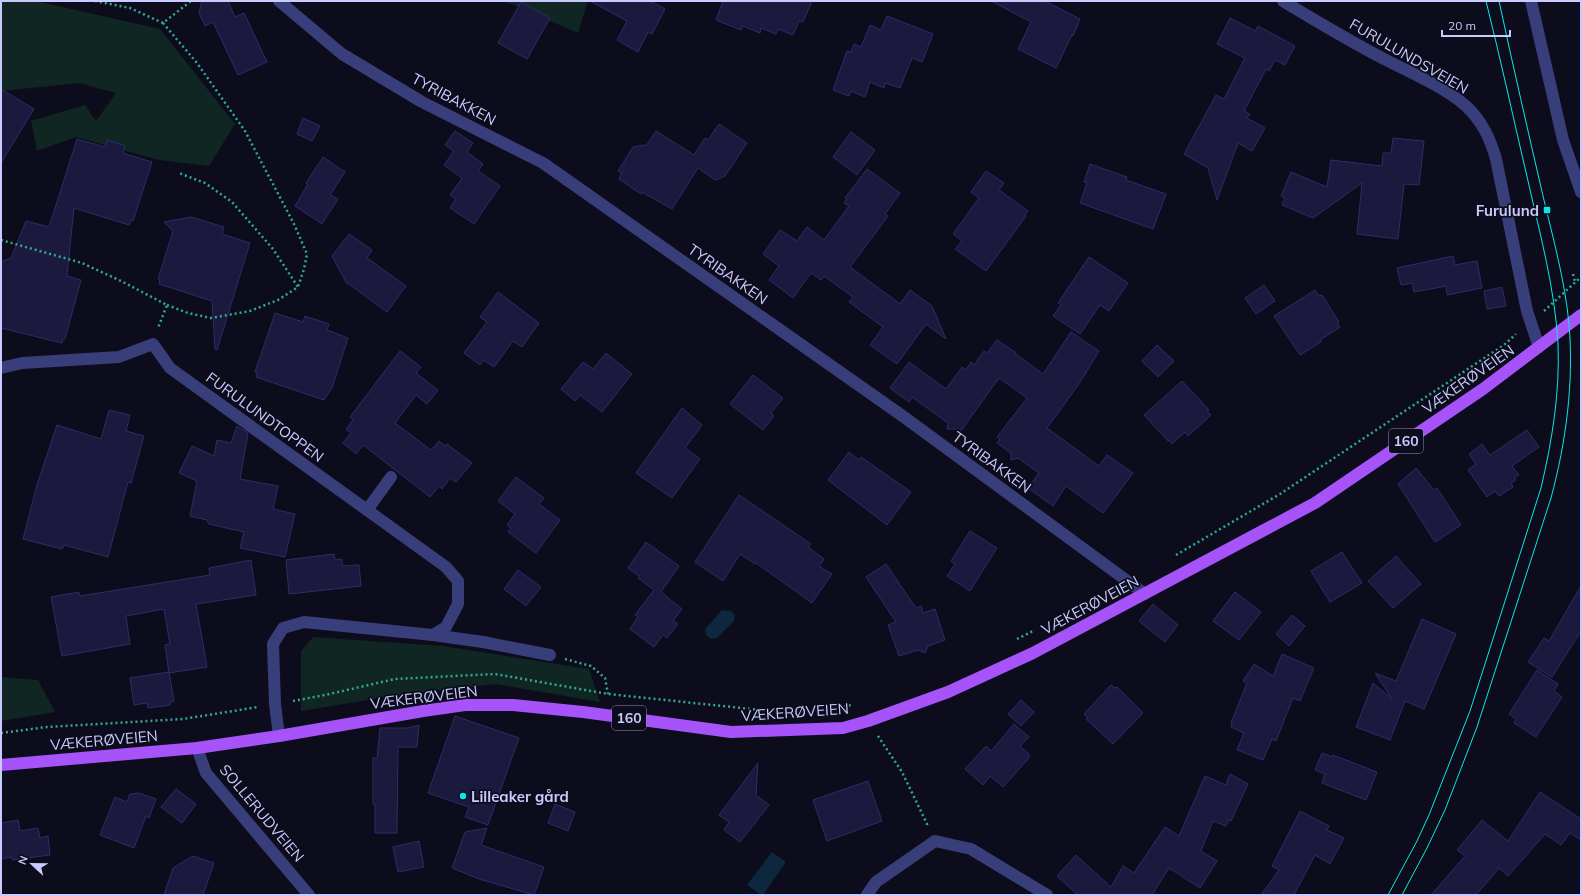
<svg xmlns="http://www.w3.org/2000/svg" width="1582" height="896" font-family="Mulish,sans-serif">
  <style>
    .green { fill: #0f2622 }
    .water { fill: #0d273f }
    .building { fill: #1b193d; stroke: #2f2b68 }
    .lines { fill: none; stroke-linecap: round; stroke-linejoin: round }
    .path { stroke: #30aa93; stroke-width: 2.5; stroke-dasharray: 2 3; stroke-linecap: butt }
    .minor { stroke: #383e7a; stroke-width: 12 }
    .major { stroke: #a653fa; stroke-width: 12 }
    .tram { stroke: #07ebe4; stroke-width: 1 }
    .poi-dot { fill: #07ebe4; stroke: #0d0c1c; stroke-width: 1.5 }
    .labels { text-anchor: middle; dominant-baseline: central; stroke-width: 3.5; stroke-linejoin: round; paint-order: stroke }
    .shield { fill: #0d0c1c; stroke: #9191ba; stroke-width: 1 }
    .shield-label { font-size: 14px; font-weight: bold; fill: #c9cafd }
    .street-label { font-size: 15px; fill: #c9cafd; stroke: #0d0c1c }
    .poi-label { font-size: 15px; font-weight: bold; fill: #c9cafd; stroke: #0d0c1c; text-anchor: end }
  </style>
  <rect width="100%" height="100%" fill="#0d0c1c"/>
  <g class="green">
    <polygon points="1,1 36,1 160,29 235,124 209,166 159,160 76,137 37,151 31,121 85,105 96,121 116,93 79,83 1,91"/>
    <polygon points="504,1 588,1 578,33"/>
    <polygon points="313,637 443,646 589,669 600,702 495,684 398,695 301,711 301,651"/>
    <polygon points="1,677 38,680 55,712 1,721"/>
  </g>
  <g class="water">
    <polygon points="722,610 731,611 735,615 734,621 717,638 711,639 706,635 705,629"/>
    <polygon points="772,852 786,862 763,895 761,895 747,885"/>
  </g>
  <g class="building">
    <polygon points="202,1 228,1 235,17 244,13 267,62 238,75 213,22 205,26 199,13"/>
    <polygon points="590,1 650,1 665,9 652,34 648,32 638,52 617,40 627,21"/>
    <polygon points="723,1 812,1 803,22 799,21 793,35 778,29 776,34 761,28 760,33 743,26 741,30 716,20"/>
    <polygon points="991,1 1045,1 1080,19 1073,36 1072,35 1056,68 1018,49 1031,22"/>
    <polygon points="521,2 550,18 527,59 498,43"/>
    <polygon points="887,16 933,34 922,62 912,58 900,88 885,83 884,88 870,82 865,97 851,91 849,96 833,90 847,51 851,52 854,44 861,47 870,25 881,30"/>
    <polygon points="1230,18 1255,31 1258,26 1295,46 1285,65 1275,60 1269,71 1266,69 1244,111 1250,114 1247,118 1265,128 1252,151 1238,143 1217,200 1208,168 1184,154 1216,95 1224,99 1245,58 1217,44"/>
    <polygon points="1,89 34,109 1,163"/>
    <polygon points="303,118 320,126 312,141 297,134"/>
    <polygon points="719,124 747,143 725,176 715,180 698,168 672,209 642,192 641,194 619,179 622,173 618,171 633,147 644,145 646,146 656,131 694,155 705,138 708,140"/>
    <polygon points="455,131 473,143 467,152 483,164 478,171 500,186 474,224 450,208 456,199 450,195 462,178 444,165 454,151 445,145"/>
    <polygon points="851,132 875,150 857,175 833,157"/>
    <polygon points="1393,138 1424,141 1419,185 1404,184 1398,239 1357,234 1362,183 1313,218 1282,205 1285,198 1281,196 1291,172 1327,187 1331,160 1382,166 1383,153 1391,153"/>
    <polygon points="77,139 105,147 107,140 125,146 123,153 152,162 133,221 131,220 129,225 74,208 67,276 81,280 65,339 63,339 62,343 1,328 1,262 11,258 26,221 49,227"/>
    <polygon points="323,157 345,172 330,195 338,199 322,224 295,206 308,184 306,183"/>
    <polygon points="1090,164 1127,177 1126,180 1166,194 1153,229 1080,203 1087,183 1084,182"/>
    <polygon points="867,169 900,193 885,214 888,216 850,267 900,304 910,290 932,306 946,339 926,324 897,364 870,345 883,327 849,302 853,297 824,276 821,280 811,273 793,298 769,280 779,266 763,254 780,230 797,241 807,227 824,240 849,206 844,203 847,199 845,198"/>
    <polygon points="986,171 1004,183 999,190 1028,211 1025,215 1026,216 986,271 955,249 962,241 953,234 979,198 971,192"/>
    <polygon points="191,217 224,227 222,234 250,243 217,350 215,349 212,301 159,284 160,279 158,279 173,231 164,222"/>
    <polygon points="349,234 372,250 367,258 406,286 387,312 346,282 332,256"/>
    <polygon points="1453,256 1455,265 1477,261 1482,288 1447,295 1446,286 1414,292 1412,283 1401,285 1397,268"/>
    <polygon points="1089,257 1128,283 1109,311 1100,305 1080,334 1053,316 1061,305 1058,303"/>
    <polygon points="1264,285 1275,301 1256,314 1245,298"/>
    <polygon points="1502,287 1506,306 1487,309 1484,291"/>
    <polygon points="1315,290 1319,296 1322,295 1339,322 1337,323 1340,327 1320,340 1321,342 1300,355 1274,316"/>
    <polygon points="498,292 539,323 522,347 513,341 494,367 483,360 480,365 464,353 487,322 480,317"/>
    <polygon points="275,313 303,322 305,316 329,324 327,330 348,338 332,388 324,400 256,377 257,373 255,372"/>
    <polygon points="1071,332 1099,351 1079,384 1047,428 1099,466 1107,455 1133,473 1103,513 1066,486 1053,506 1028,488 1039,473 1018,458 1011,460 1011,453 997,443 1000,439 997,437 1027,398 999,378 960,432 956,429 947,429 948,423 912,397 909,402 890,388 909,362 946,389 962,367 966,370 971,362 974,365 984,351 987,353 997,340 1015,352 1016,354 1043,374"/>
    <polygon points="1157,345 1174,361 1158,377 1142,361"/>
    <polygon points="400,351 421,367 416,373 438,390 427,404 416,395 395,423 431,450 439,441 445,446 447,444 472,463 456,482 450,478 442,489 439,486 430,497 363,445 356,454 343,443 351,433 346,429 353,420 350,417"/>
    <polygon points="606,353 632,374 602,412 580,395 575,401 561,389 583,362 593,369"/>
    <polygon points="753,375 783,398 771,413 774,416 763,430 730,404"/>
    <polygon points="1182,381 1209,410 1207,411 1211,415 1188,436 1185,432 1172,444 1169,440 1168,441 1144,415"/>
    <polygon points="682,408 702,425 685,448 700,459 672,498 636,473"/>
    <polygon points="109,410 130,415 126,431 144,436 131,483 128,482 108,557 64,545 62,549 23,539 37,485 57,425 101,439"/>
    <polygon points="237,426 248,433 240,479 278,486 273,509 295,514 285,557 240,548 244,532 209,524 207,520 190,516 197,481 179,473 192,446 214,456 217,440 231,443"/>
    <polygon points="1527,430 1539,447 1512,466 1519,475 1514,478 1516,480 1511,483 1513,487 1499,496 1495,491 1487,497 1468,470 1476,464 1469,454 1482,444 1490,455"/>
    <polygon points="849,452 859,460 861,457 911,492 887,525 828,480"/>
    <polygon points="1416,468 1434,490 1437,488 1461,525 1435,542 1398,484"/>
    <polygon points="516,477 544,498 539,504 560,520 536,553 508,532 511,528 507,525 515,514 498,501"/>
    <polygon points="739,495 811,544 808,547 824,559 819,566 832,574 812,603 756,563 755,564 740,554 723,581 695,562"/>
    <polygon points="970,531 997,548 970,591 947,576 955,564 951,561"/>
    <polygon points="646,542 679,566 661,592 682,609 673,621 678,624 667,638 663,635 654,647 630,629 638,617 635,615 654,590 638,578 639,576 628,568"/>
    <polygon points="1342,552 1362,583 1330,602 1311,571"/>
    <polygon points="334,554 335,560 342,559 342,566 359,565 361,586 289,594 286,560"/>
    <polygon points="1396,556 1421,584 1393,608 1368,581"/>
    <polygon points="251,560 256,595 196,604 207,667 169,673 165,645 170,644 164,609 126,616 130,644 62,656 51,597 79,592 80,596 210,575 209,568"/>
    <polygon points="886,564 916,608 921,606 923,613 935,609 945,640 928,646 925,653 918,650 899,656 888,625 896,622 866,577"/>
    <polygon points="518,570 541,587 526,606 504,589"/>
    <polygon points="1581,586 1581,631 1552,677 1528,662 1544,638 1549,641"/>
    <polygon points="1235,592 1261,612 1239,640 1213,621"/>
    <polygon points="1153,604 1178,625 1165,642 1139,621"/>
    <polygon points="1292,615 1305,626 1289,646 1276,634"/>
    <polygon points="1422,619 1456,634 1424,709 1405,701 1390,740 1356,727 1373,683 1392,699 1375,673 1396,681"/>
    <polygon points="1282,654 1314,668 1300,701 1293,698 1276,741 1272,739 1263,760 1237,750 1244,733 1231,727 1232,723 1231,723 1247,683 1243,681 1254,664 1273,676"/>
    <polygon points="1537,670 1558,684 1554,691 1562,697 1536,737 1514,723 1516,719 1509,714"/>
    <polygon points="169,672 174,701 170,702 170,705 148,708 147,703 134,705 130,678"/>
    <polygon points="1111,685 1115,688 1117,687 1143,713 1113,744 1086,719 1088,718 1084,714"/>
    <polygon points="1021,700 1034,712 1021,726 1008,714"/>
    <polygon points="455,716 519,738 488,825 465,817 469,807 428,793"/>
    <polygon points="1014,724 1029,737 1020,746 1029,754 1028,755 1030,757 1003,787 990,776 983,785 965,769 986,746 991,751"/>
    <polygon points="419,725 417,747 398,747 397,833 375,833 375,804 373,804 373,758 377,758 380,728 408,728"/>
    <polygon points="1322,753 1332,757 1333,755 1377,772 1366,800 1322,783 1325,774 1315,770"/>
    <polygon points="758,763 756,795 769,805 740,842 724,830 729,822 719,815"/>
    <polygon points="1230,774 1248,784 1231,821 1229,820 1226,826 1213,821 1201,851 1217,861 1200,888 1169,868 1152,895 1078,895 1057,876 1076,855 1111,887 1123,866 1134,873 1165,827 1179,836 1205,776 1226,785"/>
    <polygon points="868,781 882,821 827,841 813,800"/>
    <polygon points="176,789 196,804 182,823 161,807"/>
    <polygon points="1540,792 1581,819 1581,840 1570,833 1561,845 1545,834 1508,876 1499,868 1476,895 1431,895 1465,856 1457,850 1482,820 1508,841"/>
    <polygon points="139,793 156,799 149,818 146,816 134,848 100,835 115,797 127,802 130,794"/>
    <polygon points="555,804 575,812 568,831 548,823"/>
    <polygon points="1300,811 1329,826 1327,830 1344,838 1330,864 1315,855 1294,895 1261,895 1279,870 1272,866"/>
    <polygon points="18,820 20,831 38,828 40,838 48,836 50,855 12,860 12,857 1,859 1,823"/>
    <polygon points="487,828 481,845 544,867 534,895 479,879 452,868 465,832"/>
    <polygon points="419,841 424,867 398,872 393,847"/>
    <polygon points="193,856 214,863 203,895 164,895 173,868"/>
  </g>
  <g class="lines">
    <g class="path">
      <polyline points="95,1 130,8 163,23 191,1"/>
      <polyline points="163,23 197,63 245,131 294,224 307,254 304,269 298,287"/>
      <polyline points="1,240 82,263 121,281 167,305 158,328"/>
      <polyline points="1573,274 1575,282"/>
      <polyline points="167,305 188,313 211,318 250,311 278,300 298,287 273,249 232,202 205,183 179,173"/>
      <polyline points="1544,311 1581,277"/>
      <polyline points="1176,555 1280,494 1504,345 1516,334"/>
      <polyline points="1017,639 1033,631"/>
      <polyline points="565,659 591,666 605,678 608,694"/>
      <polyline points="293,701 325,695 395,679 495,674 608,694 770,711"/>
      <polyline points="829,709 852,705"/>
      <polyline points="1,733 47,727 183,719 258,707"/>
      <polyline points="878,736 902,772 928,826"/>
    </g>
    <g class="minor">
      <polyline points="279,1 342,54 422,102 543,163 904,417 1145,594"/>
      <path d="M 1283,1 C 1316,21 1350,41 1384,59 C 1408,71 1446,88 1466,106 C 1482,121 1490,138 1496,159 L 1527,311 L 1539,347"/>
      <polyline points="1531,1 1563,140 1581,192"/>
      <polyline points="1,368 22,363 119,357 153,344 170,368 446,567 458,581 458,604 446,627 433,635 304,622 283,628 273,644 275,704 279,736"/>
      <polyline points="367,510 391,477"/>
      <polyline points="433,635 483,642 550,655"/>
      <polyline points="197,748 206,773 309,895"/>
      <polyline points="867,895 876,882 935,841 971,849 1047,895"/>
    </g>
    <polyline class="major" points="1,765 197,748 279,736 423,711 465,705 513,705 583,712 731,732 843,728 868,721 948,692 1033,653 1315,503 1483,389 1581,315"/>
    <g class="tram">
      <path d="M 1388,895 L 1417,841 L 1429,815 L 1470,711 L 1541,488 C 1552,441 1560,393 1558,344 C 1555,289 1540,234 1528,181 C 1514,121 1501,61 1486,1"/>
      <path d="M 1402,895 L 1427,848 L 1445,810 L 1477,727 L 1551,498 C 1566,442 1574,383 1569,324 C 1565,281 1553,238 1543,196 C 1528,131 1513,66 1499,1"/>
    </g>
  </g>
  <g class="poi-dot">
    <rect x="1543" y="206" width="8" height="8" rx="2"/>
    <circle cx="463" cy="796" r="4"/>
  </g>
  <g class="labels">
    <g class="shield">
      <rect x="1389" y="429" width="34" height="24" rx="3"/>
      <rect x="612" y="706" width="34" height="24" rx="3"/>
    </g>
    <g class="shield-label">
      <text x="1406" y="441">160</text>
      <text x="629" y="718">160</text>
    </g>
    <g class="street-label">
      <text transform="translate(1409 56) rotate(30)">FURULUNDSVEIEN</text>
      <text transform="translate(454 99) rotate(28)">TYRIBAKKEN</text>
      <text transform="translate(728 274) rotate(35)">TYRIBAKKEN</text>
      <text transform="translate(1468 379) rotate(-35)">VÆKERØVEIEN</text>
      <text transform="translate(265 417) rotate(36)">FURULUNDTOPPEN</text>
      <text transform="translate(992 462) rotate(36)">TYRIBAKKEN</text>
      <text transform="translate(1090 605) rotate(-28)">VÆKERØVEIEN</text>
      <text transform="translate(424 697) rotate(-7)">VÆKERØVEIEN</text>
      <text transform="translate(795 712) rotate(-4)">VÆKERØVEIEN</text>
      <text transform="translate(104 740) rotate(-5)">VÆKERØVEIEN</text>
      <text transform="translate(262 813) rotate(50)">SOLLERUDVEIEN</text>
    </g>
    <g class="poi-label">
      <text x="1539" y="210">Furulund</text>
      <text x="471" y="796" text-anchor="start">Lilleaker gård</text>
    </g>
  </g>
  <rect width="1582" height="896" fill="none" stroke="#c9cafd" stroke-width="4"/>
  <g transform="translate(32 864) rotate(292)" stroke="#0d0c1c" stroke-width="3" paint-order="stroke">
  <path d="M0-3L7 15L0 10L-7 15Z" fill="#c9cafd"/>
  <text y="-6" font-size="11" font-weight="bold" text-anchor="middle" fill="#c9cafd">N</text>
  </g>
  <path d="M1442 30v6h68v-6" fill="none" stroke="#c9cafd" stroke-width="2"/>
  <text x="1448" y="30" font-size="12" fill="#c9cafd" stroke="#0d0c1c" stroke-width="3" paint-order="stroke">20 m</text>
</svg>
